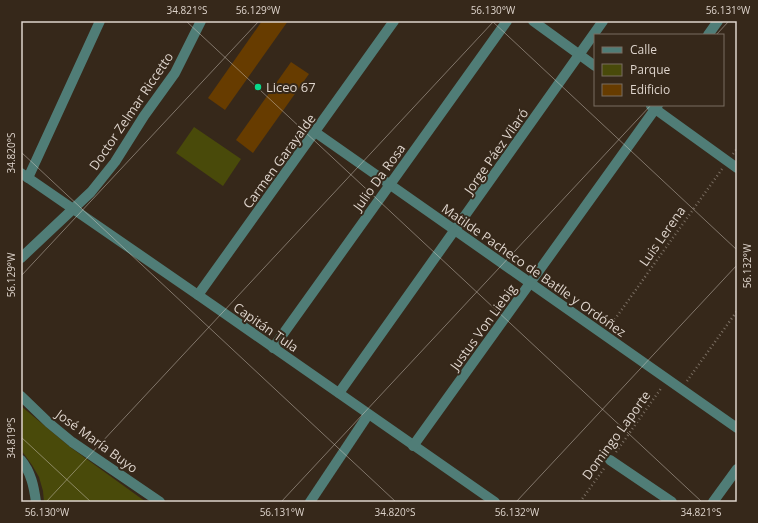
<svg xmlns="http://www.w3.org/2000/svg" width="758" height="523" font-family="'Open Sans',sans-serif">
  <style>
    .green { fill: #494a0a }
    .building { fill: #673c00 }
    .lines { fill: none; stroke-linecap: round; stroke-linejoin: round }
    .path { stroke: #7b6f63; stroke-width: 2.5; stroke-dasharray: 1 3; stroke-linecap: butt }
    .minor { stroke: #507d77; stroke-width: 10 }
    .ticks { fill: none; stroke: #ded4cc; stroke-width: 1; stroke-opacity: 0.45 }
    .poi-dot { fill: #08d98b; stroke: #36281a; stroke-width: 1.5 }
    .labels { text-anchor: middle; dominant-baseline: central; stroke-width: 4; stroke-linejoin: round; paint-order: stroke }
    .poi-label { font-size: 13px; fill: #ded4cc; stroke: #36281a; text-anchor: start }
    .street-label { font-size: 13px; fill: #ded4cc; stroke: #36281a }
    .neatline { fill: none; stroke: #ded4cc; stroke-width: 1.5 }
    .ticks-label { font-size: 10px; text-anchor: middle; fill: #ded4cc }
  </style>
  <rect width="100%" height="100%" fill="#36281a"/>
  <g class="green">
    <polygon points="194,127 241,159 223,186 176,153"/>
    <polygon points="21,406 70,447 146,502 44,502 43,491 39,477 32,465 21,450"/>
  </g>
  <g class="building">
    <polygon points="262,21 288,21 225,110 208,98"/>
    <polygon points="291,62 309,74 253,153 236,140"/>
  </g>
  <g class="lines">
    <g class="path">
      <polyline points="733,154 737,149"/>
      <polyline points="610,326 722,169"/>
      <polyline points="687,381 737,311"/>
      <polyline points="616,452 662,387"/>
      <polyline points="580,502 605,467"/>
    </g>
    <g class="minor">
      <polyline points="533,21 595,66"/>
      <polyline points="708,35 718,21"/>
      <polyline points="651,106 737,168"/>
      <polyline points="315,132 737,428"/>
      <polyline points="21,173 198,295 495,502"/>
      <polyline points="28,178 100,21"/>
      <polyline points="21,258 91,192 115,162 144,116 175,73 201,21"/>
      <polyline points="198,295 394,21"/>
      <polyline points="273,348 507,21"/>
      <polyline points="339,393 603,21"/>
      <polyline points="21,396 49,423 72,442 160,502"/>
      <polyline points="413,446 658,105"/>
      <path d="M 21,460 C 31,472 34,487 36,502"/>
      <polyline points="610,460 672,502"/>
      <polyline points="310,502 368,415"/>
      <polyline points="713,502 737,469"/>
    </g>
  </g>
  <path class="ticks" d="M 186,21 L 702,502M 492,21 L 737,250M 21,24 L 24,21M 716,35 L 729,21M 21,152 L 396,502M 21,276 L 259,21M 21,437 L 91,502M 46,502 L 494,21M 281,502 L 651,105M 516,502 L 737,265"/>
  <circle class="poi-dot" cx="258" cy="87" r="4"/>
  <g class="labels">
    <g class="poi-label">
      <text x="266" y="87">Liceo 67</text>
    </g>
    <g class="street-label">
      <text transform="translate(131 111) rotate(-56)">Doctor Zelmar Riccetto</text>
      <text transform="translate(496 151) rotate(-55)">Jorge Páez Vilaró</text>
      <text transform="translate(279 161) rotate(-54)">Carmen Garayalde</text>
      <text transform="translate(379 177) rotate(-54)">Julio Da Rosa</text>
      <text transform="translate(662 236) rotate(-55)">Luis Lerena</text>
      <text transform="translate(534 270) rotate(35)">Matilde Pacheco de Batlle y Ordóñez</text>
      <text transform="translate(266 327) rotate(35)">Capitán Tula</text>
      <text transform="translate(483 327) rotate(-54)">Justus Von Liebig</text>
      <text transform="translate(616 435) rotate(-54)">Domingo Laporte</text>
      <text transform="translate(97 441) rotate(36)">José María Buyo</text>
    </g>
  </g>
  <rect width="758" height="523" fill="none" stroke="#36281a" stroke-width="44"/>
  <rect x="594" y="34" width="130" height="72" fill="#36281a" stroke="#796d61"/>
  <rect x="602" y="47" width="20" height="6" fill="#507d77" stroke="#796d61"/>
  <text x="630" y="54" font-size="12" fill="#ded4cc">Calle</text>
  <rect x="602" y="64" width="20" height="12" fill="#494a0a" stroke="#796d61"/>
  <text x="630" y="74" font-size="12" fill="#ded4cc">Parque</text>
  <rect x="602" y="84" width="20" height="12" fill="#673c00" stroke="#796d61"/>
  <text x="630" y="94" font-size="12" fill="#ded4cc">Edificio</text>
  <rect x="22" y="22" width="714" height="479" class="neatline"/>
  <g class="ticks-label">
    <text x="187" y="14">34.821°S</text>
    <text x="258" y="14">56.129°W</text>
    <text x="493" y="14">56.130°W</text>
    <text x="728" y="14">56.131°W</text>
    <text transform="translate(11 153) rotate(-90)" y="4">34.820°S</text>
    <text transform="translate(747 266) rotate(-90)" y="4">56.132°W</text>
    <text transform="translate(11 275) rotate(-90)" y="4">56.129°W</text>
    <text transform="translate(11 438) rotate(-90)" y="4">34.819°S</text>
    <text x="47" y="516">56.130°W</text>
    <text x="282" y="516">56.131°W</text>
    <text x="395" y="516">34.820°S</text>
    <text x="517" y="516">56.132°W</text>
    <text x="701" y="516">34.821°S</text>
  </g>
</svg>
